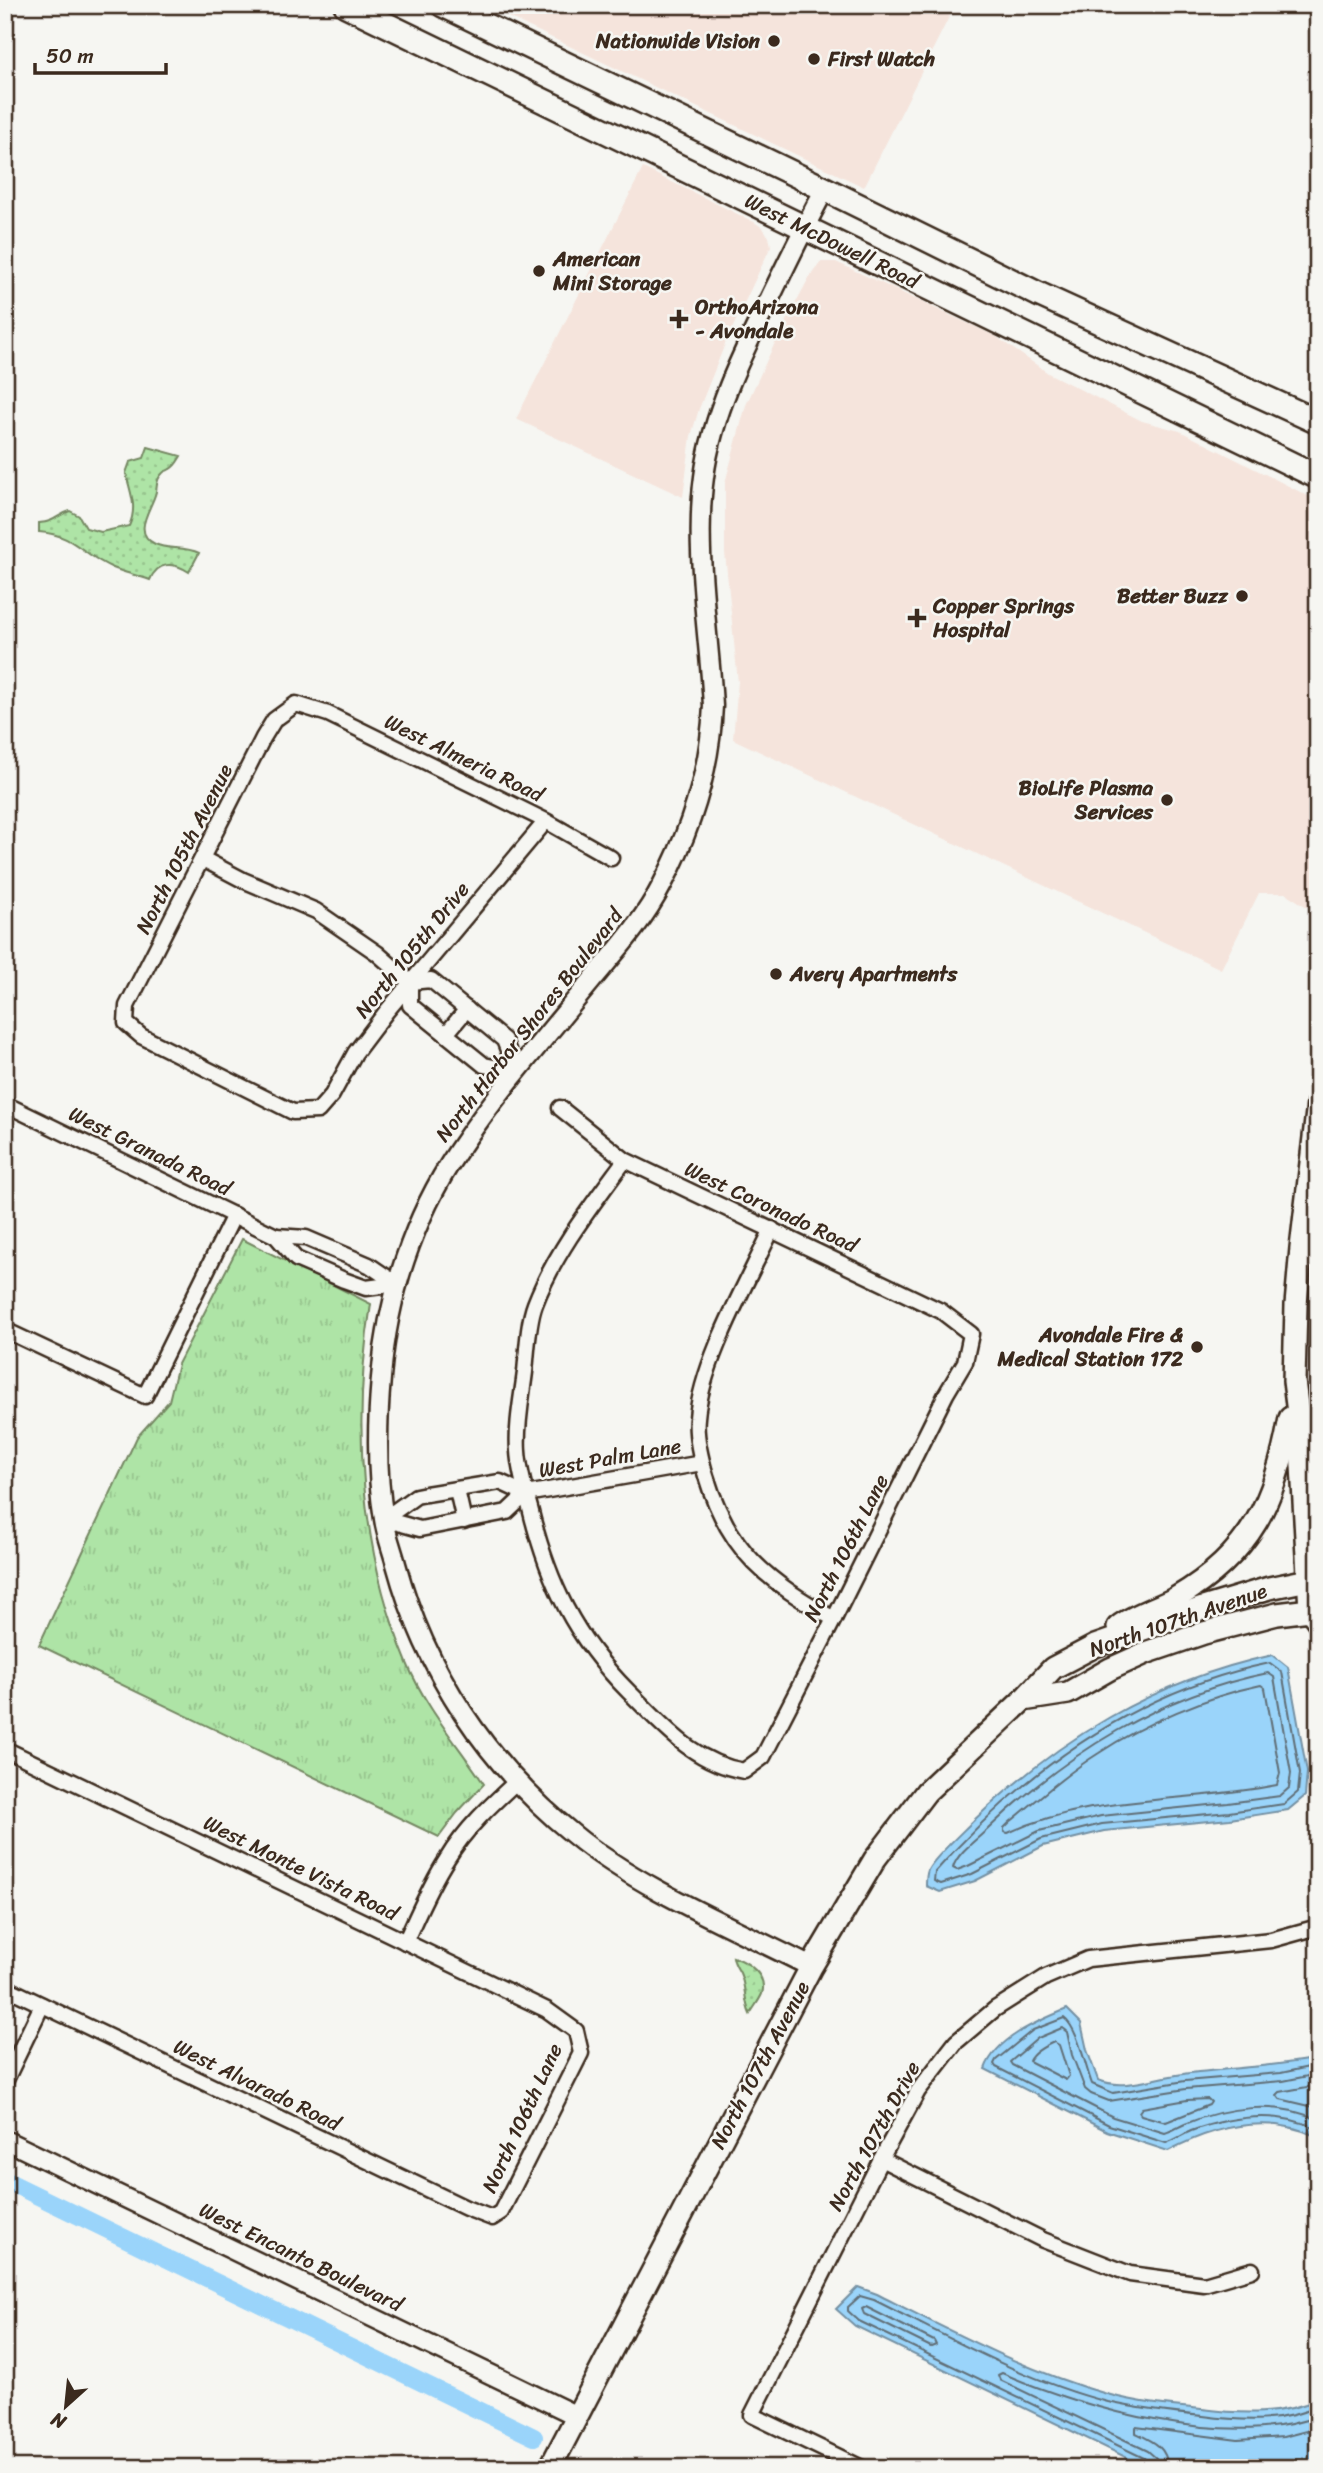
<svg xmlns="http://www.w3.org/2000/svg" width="1323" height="2473" font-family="Sriracha,sans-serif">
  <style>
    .built { fill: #f5e4dc }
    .grass { fill: url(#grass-dots); stroke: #748762; stroke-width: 2 }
    .park { fill: url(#park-tufts); stroke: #748762; stroke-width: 2 }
    .water { fill: #9ad4fa; stroke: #7490a2; stroke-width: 2 }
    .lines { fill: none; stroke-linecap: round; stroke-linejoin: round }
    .shore { stroke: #616e76; stroke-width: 2 }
    .canal { stroke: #9ad4fa; stroke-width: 18 }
    .minor-casing { stroke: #3b2a1e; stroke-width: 19 }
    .tertiary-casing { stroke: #3b2a1e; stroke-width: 23 }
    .secondary-casing { stroke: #3b2a1e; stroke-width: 26 }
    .primary-casing { stroke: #3b2a1e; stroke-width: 28 }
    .minor { stroke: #f6f6f2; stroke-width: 14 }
    .tertiary { stroke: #f6f6f2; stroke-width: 18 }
    .secondary { stroke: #f6f6f2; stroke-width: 21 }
    .primary { stroke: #f6f6f2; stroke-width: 23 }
    .poi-dot { fill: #3b2a1e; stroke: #f6f6f2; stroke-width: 2.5 }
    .labels { text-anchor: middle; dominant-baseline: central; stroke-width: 5; stroke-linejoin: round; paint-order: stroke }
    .poi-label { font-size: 21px; font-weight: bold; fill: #3b2a1e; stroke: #f6f6f2; text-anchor: start }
    .street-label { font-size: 21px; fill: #3b2a1e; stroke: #f6f6f2 }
  </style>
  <defs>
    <pattern id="grass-dots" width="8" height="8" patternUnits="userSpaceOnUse" patternTransform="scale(1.75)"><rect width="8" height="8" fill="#aee4a6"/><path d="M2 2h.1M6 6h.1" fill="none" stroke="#97c48e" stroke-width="1.8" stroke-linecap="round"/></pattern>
    <pattern id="park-tufts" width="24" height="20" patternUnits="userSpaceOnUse" patternTransform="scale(1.75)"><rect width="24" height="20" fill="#aee4a6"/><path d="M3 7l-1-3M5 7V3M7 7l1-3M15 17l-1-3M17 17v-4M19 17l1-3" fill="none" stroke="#97c48e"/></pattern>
  </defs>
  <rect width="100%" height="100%" fill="#f6f6f2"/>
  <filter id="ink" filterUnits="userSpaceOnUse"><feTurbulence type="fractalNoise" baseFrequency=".0143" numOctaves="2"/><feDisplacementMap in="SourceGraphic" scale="14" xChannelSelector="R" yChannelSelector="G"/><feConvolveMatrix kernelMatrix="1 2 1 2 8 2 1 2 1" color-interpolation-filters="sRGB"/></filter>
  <g filter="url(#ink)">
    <g class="built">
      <polygon points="483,5 955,5 864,187"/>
      <polygon points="643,168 754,222 763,228 769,237 771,246 725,344 699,409 691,436 683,497 516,419"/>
      <polygon points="821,262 836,262 995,336 1048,373 1142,421 1180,431 1318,501 1318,907 1307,907 1285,893 1259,893 1221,969 733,739 738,682 725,553 725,483 746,405 780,332 810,276"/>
    </g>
    <g class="grass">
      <path d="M 148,447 L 181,456 C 178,461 175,467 170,469 C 164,473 166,469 161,475 C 155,481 158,488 155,495 C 150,511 132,533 155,544 C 167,550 185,546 199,553 L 189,572 C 174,562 158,561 150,580 C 138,575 124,573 113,568 C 82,555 76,535 39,532 L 39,523 C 56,522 56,515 70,511 L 79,516 L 86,528 L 101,532 L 129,526 C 138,506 130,493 126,473 L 130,462 L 144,458 Z"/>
      <path d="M 733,1957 C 748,1962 768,1975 762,1994 C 759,2001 754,2007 750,2014 C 744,2001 746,1986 740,1973 C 737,1967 734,1964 733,1957 Z"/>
    </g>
    <path class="park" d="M 242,1239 L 371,1304 C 352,1423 360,1551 407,1663 C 425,1707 458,1745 484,1784 L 457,1813 L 439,1837 L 39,1645 L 137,1437 L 169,1401 L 178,1364 Z"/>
    <g class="water">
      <path d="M 1273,1655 L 1288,1667 L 1307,1772 L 1305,1796 L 1288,1810 L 1230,1819 L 1104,1831 L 1043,1846 L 975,1881 L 940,1892 L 926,1886 C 926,1881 926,1875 928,1870 C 933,1859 961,1833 971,1823 C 1058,1739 1153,1681 1273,1655 Z"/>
      <path d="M 1067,2009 L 1081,2023 L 1087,2050 L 1098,2080 C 1125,2091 1155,2077 1183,2074 C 1228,2068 1273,2067 1318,2058 L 1318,2137 C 1268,2113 1215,2126 1168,2151 L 1107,2131 L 985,2069 C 996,2038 1038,2021 1067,2009 Z"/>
      <path d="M 858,2287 L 877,2294 C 952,2332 1026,2371 1107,2394 C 1138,2403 1171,2406 1202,2409 C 1241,2414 1282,2416 1318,2399 L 1318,2468 L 1148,2468 L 855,2326 L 836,2309 Z"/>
    </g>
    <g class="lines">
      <g class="shore">
        <path d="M 1270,1663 L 1282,1672 L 1300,1773 L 1298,1792 L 1284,1804 L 1229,1812 L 1102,1824 L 1041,1839 L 972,1874 L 941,1884 L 934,1881 L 935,1872 C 1025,1770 1135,1691 1270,1663 Z"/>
        <path d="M 1268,1673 L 1274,1677 L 1291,1773 L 1289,1788 L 1280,1796 L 1228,1803 L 1101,1816 L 1039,1831 L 968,1866 L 957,1870 L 953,1868 C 956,1854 977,1839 988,1829 C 1065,1754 1162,1694 1268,1673 Z"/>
        <path d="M 1261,1685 L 1265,1688 L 1280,1773 L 1277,1785 C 1187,1803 1093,1794 1008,1833 L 1004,1832 L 1004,1828 L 1010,1822 C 1039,1798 1067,1773 1099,1753 C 1144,1723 1208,1696 1261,1685 Z"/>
        <path d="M 1054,2042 L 1059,2045 L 1069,2076 L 1066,2080 L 1029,2061 C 1033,2052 1045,2046 1054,2042 Z"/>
        <path d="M 1318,2065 L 1281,2073 L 1185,2081 L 1113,2093 L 1092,2084 C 1085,2066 1078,2028 1064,2018 L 1033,2030 L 996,2060 L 994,2064 L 996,2067 L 1109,2125 L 1166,2143 C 1175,2140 1182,2135 1191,2131 C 1232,2116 1277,2110 1318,2129"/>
        <path d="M 1318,2074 L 1283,2081 L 1186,2089 L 1109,2101 L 1091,2094 L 1085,2089 L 1072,2055 L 1067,2032 L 1062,2028 L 1038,2038 L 1010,2062 L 1012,2065 L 1113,2117 L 1165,2133 C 1172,2131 1178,2127 1185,2124 C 1225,2107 1277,2100 1318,2120"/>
        <polyline points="1318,2085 1280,2092 1277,2095 1280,2099 1318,2108"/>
        <polygon points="1208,2099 1211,2102 1209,2105 1166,2122 1141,2115 1139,2112 1142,2108 1187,2100"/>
        <polygon points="866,2307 934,2341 936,2345 931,2347 864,2314 862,2309"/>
        <path d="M 1149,2468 L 1148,2462 L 1144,2458 L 859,2321 L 848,2311 L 848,2307 L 860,2296 L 874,2300 C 950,2338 1025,2381 1108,2402 C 1139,2409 1171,2413 1203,2416 C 1241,2421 1282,2424 1318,2406"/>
        <path d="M 1158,2468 L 1156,2458 L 1148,2451 L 1000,2380 L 998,2375 L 1002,2373 C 1084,2409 1232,2450 1318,2416"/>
        <path d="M 1168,2468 C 1167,2447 1153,2441 1136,2433 L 1136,2427 L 1238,2440 L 1283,2437 L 1318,2428"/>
      </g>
      <polyline class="canal" points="5,2180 534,2437"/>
      <g class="minor-casing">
        <g id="minor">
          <polyline points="546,821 386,1012 355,1053 332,1095 318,1111 293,1112 141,1036 126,1023 127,1006 263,738 274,720 296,704 328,714 546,821 611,858"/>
          <polyline points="203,859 243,880 316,911 377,953 410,982 431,980 504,1040 517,1072"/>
          <polyline points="410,982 410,1005 484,1065 517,1072"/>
          <polyline points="446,1034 467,1009"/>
          <polyline points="5,1104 276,1236 296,1259 344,1280 366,1288 397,1284"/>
          <path d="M 560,1108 L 625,1160 L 941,1311 L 971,1334 L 965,1362 L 946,1394 L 834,1619 L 763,1757 L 744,1771 C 692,1762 664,1726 629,1692 C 574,1637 548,1582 530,1508 C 525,1490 519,1470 518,1451 C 516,1425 522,1397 525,1372 C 527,1352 528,1322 535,1304 C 555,1252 592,1205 625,1160"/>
          <path d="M 772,1229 C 748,1281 701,1363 697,1418 C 695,1436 701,1459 706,1476 C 729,1553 768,1581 834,1619"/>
          <polyline points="276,1236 306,1238 369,1265 397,1284"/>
          <polyline points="5,1330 145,1396 234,1215"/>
          <polyline points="457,1490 464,1521"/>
          <polyline points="384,1519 420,1529 507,1512 526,1494 702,1463"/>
          <polyline points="384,1519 416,1496 426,1494 500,1482 526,1494"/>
          <polyline points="5,1749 547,2010 576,2031 581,2053 501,2212 492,2218 466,2208 5,1987"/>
          <path d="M 405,1942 C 418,1914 430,1885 447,1859 C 465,1829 491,1805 516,1782"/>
          <polyline points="5,2082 42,2005"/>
          <polyline points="881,2159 1043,2240 1130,2274 1204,2284 1252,2270"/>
          <polyline points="862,2468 752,2415 881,2159 918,2091 956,2042 995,2009 1046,1977 1088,1959 1271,1940 1318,1927"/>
        </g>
      </g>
      <g class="tertiary-casing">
        <g id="tertiary">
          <path d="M 811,1967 C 735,1928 638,1888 573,1834 C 487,1764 425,1671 396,1564 C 392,1549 386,1534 384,1519 C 376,1473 377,1424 381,1378 C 387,1298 413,1218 458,1151 C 498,1091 547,1035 593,979 C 618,949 644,920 662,885 C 692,828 710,770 713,706 C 709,633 694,549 704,477 C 712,414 742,354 770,298 C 788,261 805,225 825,189"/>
          <polyline points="5,2140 577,2416"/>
        </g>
      </g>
      <g class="secondary-casing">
        <g id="secondary">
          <polyline points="1318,1103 1301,1248 1296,1305 1294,1381 1300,1429 1310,1610 1318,1621"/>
          <path d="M 1118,1627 C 1135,1614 1158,1608 1176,1598 C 1251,1554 1276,1500 1290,1418"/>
          <polyline points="1023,1700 1068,1693 1110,1669 1148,1652 1204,1633 1277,1614 1318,1609"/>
          <polyline points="550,2468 811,1967 875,1859 926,1792 1023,1700 1053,1668 1095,1646 1203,1608 1269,1588 1318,1578"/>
        </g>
      </g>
      <g class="primary-casing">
        <g id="primary">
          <polyline points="346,5 1318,477"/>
          <polyline points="443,5 825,189 1038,294 1318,422"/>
        </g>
      </g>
      <use href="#minor" class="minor"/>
      <use href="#tertiary" class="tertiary"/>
      <use href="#secondary" class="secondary"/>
      <use href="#primary" class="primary"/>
    </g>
  </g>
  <g class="poi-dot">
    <circle cx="774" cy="41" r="7"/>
    <circle cx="814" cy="59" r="7"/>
    <circle cx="539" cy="271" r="7"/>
    <path d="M675.5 308.5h7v7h7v7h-7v7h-7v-7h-7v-7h7z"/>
    <circle cx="1242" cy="596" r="7"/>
    <path d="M913.5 607.5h7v7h7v7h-7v7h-7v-7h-7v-7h7z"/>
    <circle cx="1167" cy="800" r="7"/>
    <circle cx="776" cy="974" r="7"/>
    <circle cx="1197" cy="1347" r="7"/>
  </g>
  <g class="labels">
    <g class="poi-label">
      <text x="760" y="41" text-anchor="end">Nationwide Vision</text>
      <text x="828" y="59">First Watch</text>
      <text x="553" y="259">American<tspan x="553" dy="24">Mini Storage</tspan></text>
      <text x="695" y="307">OrthoArizona<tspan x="695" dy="24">- Avondale</tspan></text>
      <text x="1228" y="596" text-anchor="end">Better Buzz</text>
      <text x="933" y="606">Copper Springs<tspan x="933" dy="24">Hospital</tspan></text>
      <text x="1153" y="788" text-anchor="end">BioLife Plasma<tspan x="1153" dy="24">Services</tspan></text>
      <text x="790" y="974">Avery Apartments</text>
      <text x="1183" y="1335" text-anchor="end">Avondale Fire &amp;<tspan x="1183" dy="24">Medical Station 172</tspan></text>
    </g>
    <g class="street-label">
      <text transform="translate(832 241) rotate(26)">West McDowell Road</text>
      <text transform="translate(464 758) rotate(26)">West Almeria Road</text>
      <text transform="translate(184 849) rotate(-63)">North 105th Avenue</text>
      <text transform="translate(412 950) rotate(-51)">North 105th Drive</text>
      <text transform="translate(529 1025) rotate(-52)">North Harbor Shores Boulevard</text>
      <text transform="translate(150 1151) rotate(26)">West Granada Road</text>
      <text transform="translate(771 1207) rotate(25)">West Coronado Road</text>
      <text transform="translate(610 1458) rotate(-10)">West Palm Lane</text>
      <text transform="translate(846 1548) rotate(-63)">North 106th Lane</text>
      <text transform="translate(1178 1620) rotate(-19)">North 107th Avenue</text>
      <text transform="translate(301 1868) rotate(26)">West Monte Vista Road</text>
      <text transform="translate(760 2065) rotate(-62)">North 107th Avenue</text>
      <text transform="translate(257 2085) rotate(26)">West Alvarado Road</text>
      <text transform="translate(522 2118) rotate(-65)">North 106th Lane</text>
      <text transform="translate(874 2136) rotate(-61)">North 107th Drive</text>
      <text transform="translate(301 2257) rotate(26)">West Encanto Boulevard</text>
    </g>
  </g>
  <rect width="1323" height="2473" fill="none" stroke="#f6f6f2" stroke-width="28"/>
  <rect x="14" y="14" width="1295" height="2445" fill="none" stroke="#3b2a1e" stroke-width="2.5" filter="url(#ink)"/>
  <g transform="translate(66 2406) rotate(207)" stroke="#f6f6f2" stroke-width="5" paint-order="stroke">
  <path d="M0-5L12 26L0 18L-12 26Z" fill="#3b2a1e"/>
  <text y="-10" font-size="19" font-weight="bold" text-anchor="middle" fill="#3b2a1e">N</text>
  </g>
  <path d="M35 63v10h131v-10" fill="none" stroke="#3b2a1e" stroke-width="3.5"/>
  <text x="46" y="63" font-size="21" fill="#3b2a1e" stroke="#f6f6f2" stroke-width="5" paint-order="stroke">50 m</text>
</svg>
